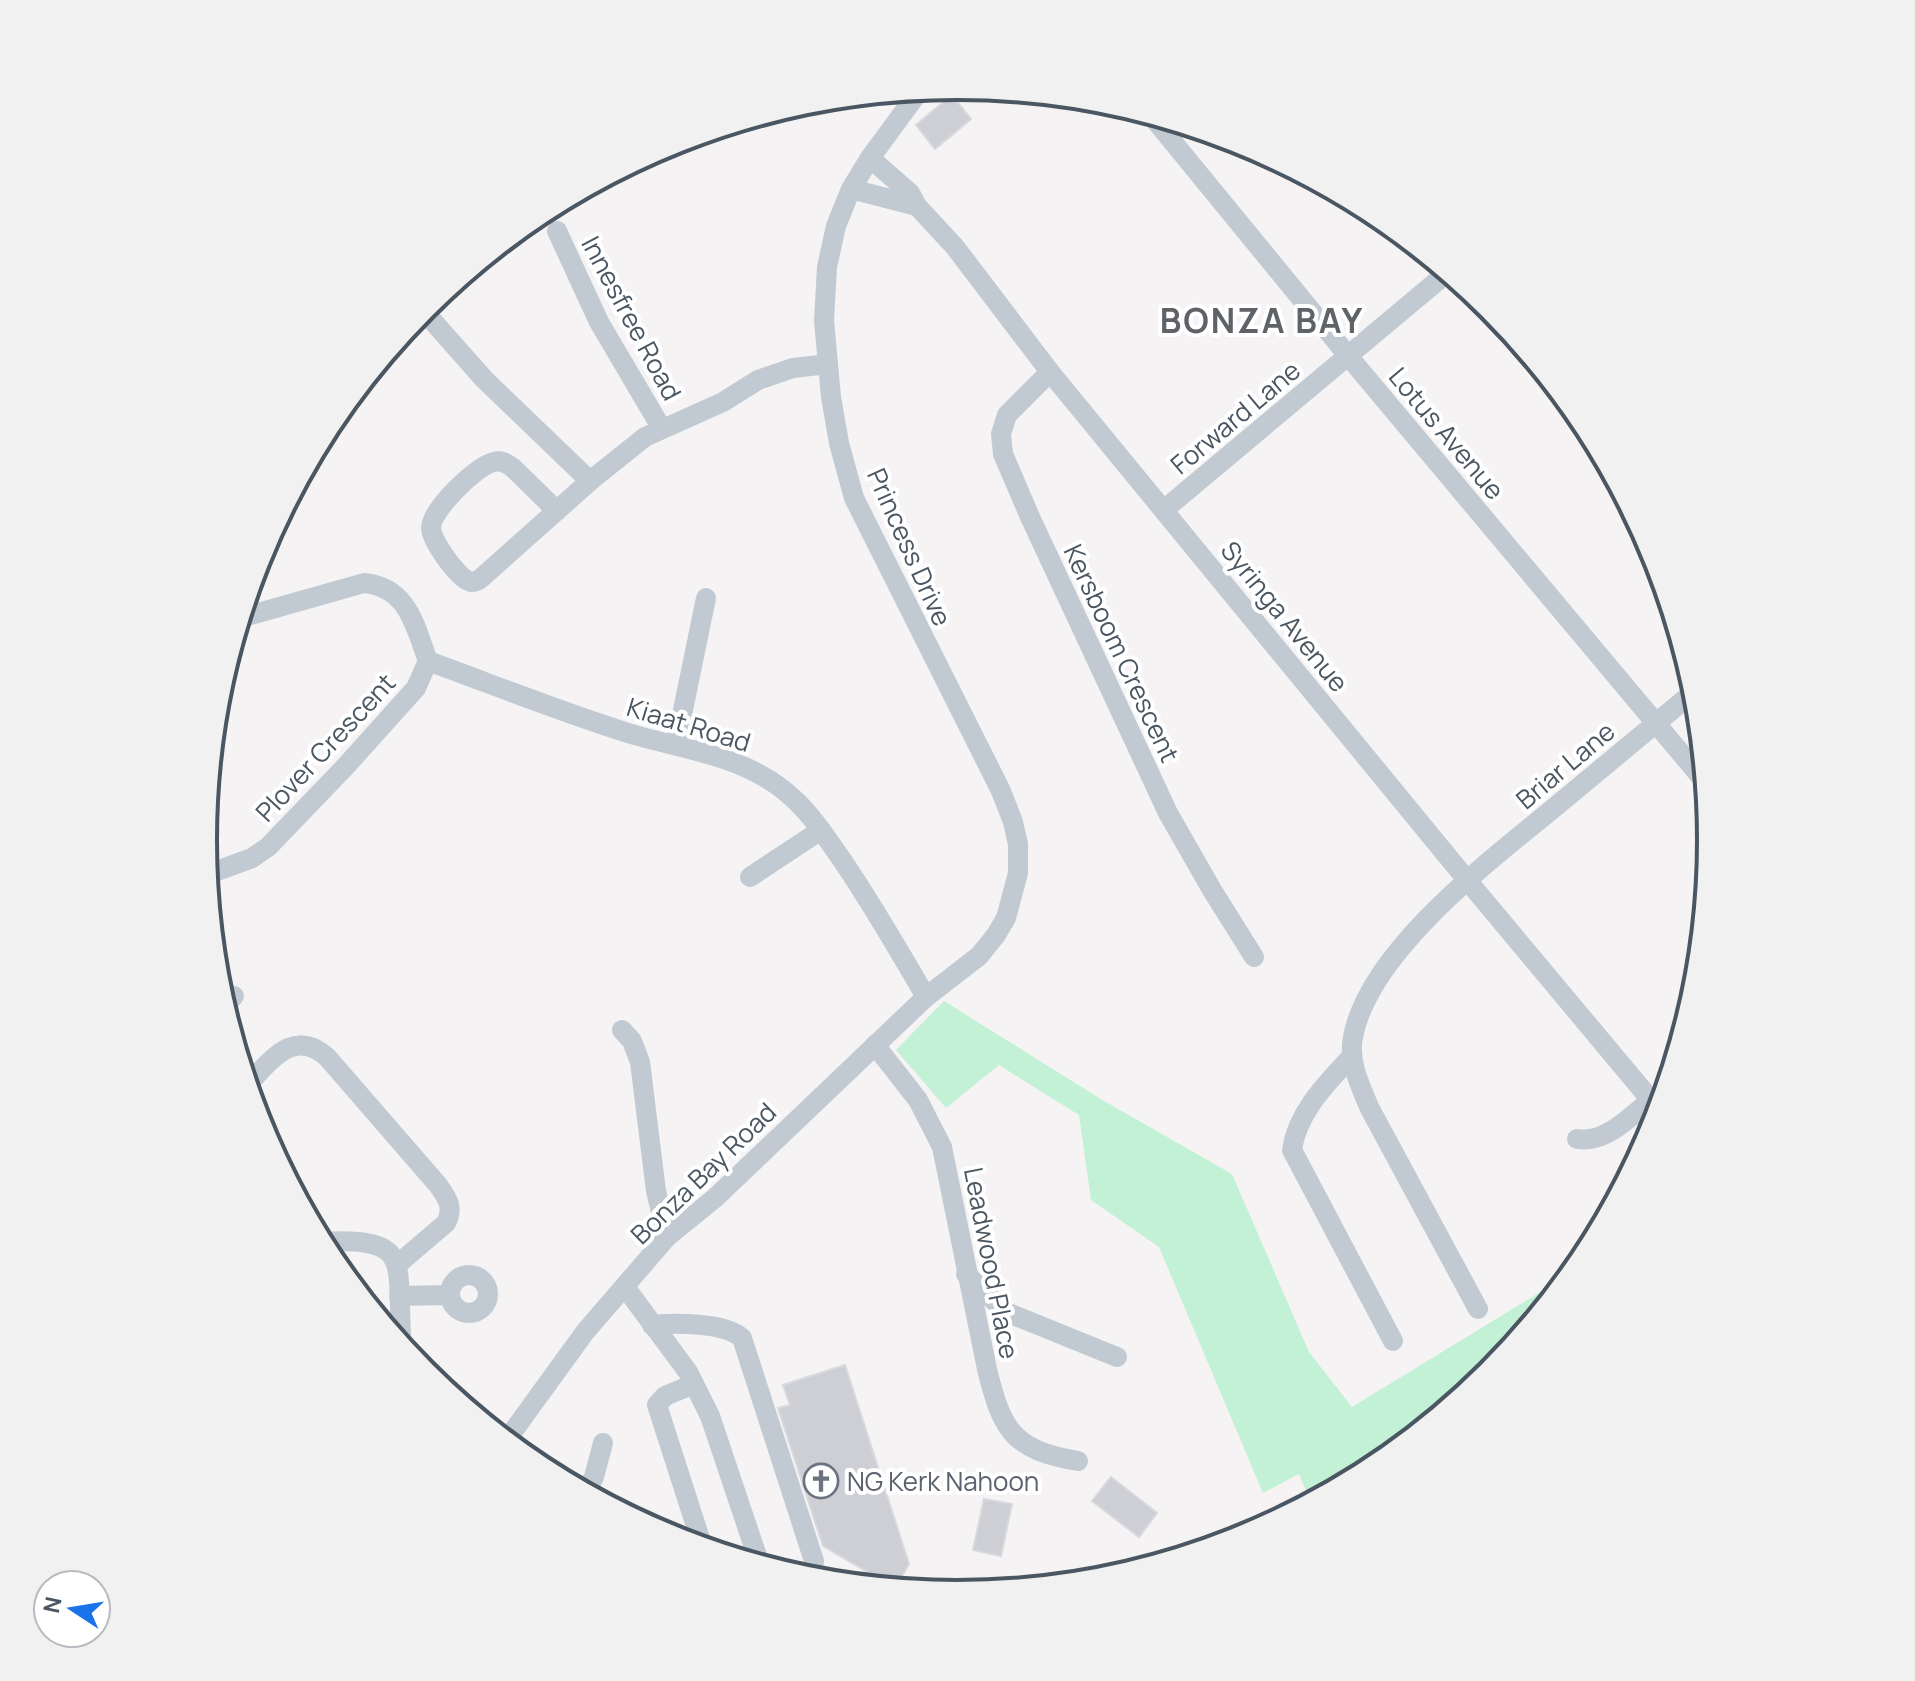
<svg xmlns="http://www.w3.org/2000/svg" width="1915" height="1681" font-family="Manrope,sans-serif">
  <style>
    .green { fill: #c3f1d5 }
    .building { fill: #cdcfd5; stroke: #d7d9de; stroke-width: 2 }
    .lines { fill: none; stroke-linecap: round; stroke-linejoin: round }
    .minor { stroke: #c1cad2; stroke-width: 20 }
    .labels { text-anchor: middle; dominant-baseline: central; stroke-width: 8; stroke-linejoin: round; paint-order: stroke }
    .street-label { font-size: 26px; fill: #4a5661; stroke: #fff }
    .worship-label { font-size: 26px; fill: #5b616d; stroke: #fff; text-anchor: start }
    .district-label { font-size: 34px; font-weight: bold; letter-spacing: 2px; fill: #5f6368; stroke: #fff }
    .rim { fill: none; stroke: #4a5661; stroke-width: 4 }
  </style>
  <rect width="100%" height="100%" fill="#f5f3f3"/>
  <polygon class="green" points="944,1001 1099,1098 1232,1174 1309,1352 1352,1407 1565,1277 1568,1281 1491,1374 1376,1468 1311,1503 1299,1474 1263,1493 1159,1247 1091,1200 1079,1115 999,1065 946,1108 896,1050"/>
  <g class="building">
    <polygon points="952,95 971,119 935,149 916,125"/>
    <polygon points="845,1365 909,1564 895,1588 823,1546 778,1408 790,1405 783,1385"/>
    <polygon points="1111,1477 1157,1513 1139,1537 1092,1501"/>
    <polygon points="984,1499 1012,1504 1001,1556 973,1550"/>
  </g>
  <g class="lines">
    <g class="minor">
      <polyline points="1150,114 1349,357 1706,783"/>
      <polyline points="870,158 910,193 917,206 955,247 1050,372 1467,880 1660,1111"/>
      <polyline points="851,189 917,206"/>
      <polyline points="557,231 599,322 662,429"/>
      <polyline points="422,309 484,379 590,481 645,437 723,402 758,380 793,368 828,364"/>
      <polyline points="1050,372 1007,415 1001,434 1003,454 1030,517 1168,813 1212,890 1254,957"/>
      <polyline points="1165,509 1448,272"/>
      <path d="M 557,511 L 512,467 C 506,463 501,460 494,462 C 477,465 431,510 431,528 C 431,540 460,582 472,582 C 479,582 483,576 488,572 L 590,481"/>
      <path d="M 428,661 C 494,685 561,712 628,733 C 687,751 748,755 795,800 C 812,816 826,837 840,857 C 871,902 898,949 926,997"/>
      <polyline points="676,744 706,598"/>
      <path d="M 206,875 L 252,858 L 268,847 L 345,767 L 416,688 L 428,661 C 415,626 408,587 364,583 L 240,618"/>
      <polyline points="750,877 821,830"/>
      <polyline points="223,1006 234,996"/>
      <polyline points="622,1030 632,1041 640,1062 656,1191 667,1237"/>
      <path d="M 875,1045 L 918,1100 L 942,1147 L 987,1369 C 1002,1431 1013,1450 1078,1461"/>
      <path d="M 1352,1056 C 1328,1082 1297,1112 1292,1150 L 1393,1341"/>
      <path d="M 247,1085 C 271,1061 293,1027 327,1057 L 438,1185 C 448,1199 454,1208 446,1223 L 398,1264"/>
      <path d="M 1577,1139 C 1606,1144 1630,1116 1651,1100"/>
      <path d="M 321,1242 C 411,1237 397,1259 401,1335 L 398,1343"/>
      <polyline points="966,1274 1006,1312 1117,1357"/>
      <circle cx="469" cy="1294" r="19"/>
      <polyline points="625,1287 688,1372 710,1416 760,1565"/>
      <polyline points="399,1296 450,1295"/>
      <path d="M 1478,1309 L 1369,1107 C 1360,1085 1348,1061 1353,1037 C 1369,951 1491,860 1555,807 C 1602,768 1649,729 1696,690"/>
      <path d="M 652,1325 C 676,1323 724,1322 742,1338 L 814,1561 L 812,1570 L 802,1578"/>
      <polyline points="694,1384 665,1396 657,1405 703,1548"/>
      <polyline points="506,1441 585,1332 667,1237 715,1198 926,997 979,956 996,935 1006,918 1018,873 1018,844 1013,822 1001,791 854,498 839,443 831,397 824,321 827,267 836,226 851,189 870,158 920,90"/>
      <polyline points="585,1493 594,1477 603,1443"/>
    </g>
  </g>
  <defs>
    <g id="church-ring" transform="scale(1.8)"><circle r="9.5" fill="#fff" stroke="#6b7280" stroke-width="1.5"/><path d="M-1.2-6h2.4v3.5h3.3v2.4h-3.3V6h-2.4V-.1h-3.3v-2.4h3.3Z" fill="#6b7280"/></g>
  </defs>
  <g fill-rule="evenodd">
    <use href="#church-ring" x="821" y="1481"/>
  </g>
  <g class="labels">
    <g class="street-label">
      <text transform="translate(632 318) rotate(62)">Innesfree Road</text>
      <text transform="translate(1235 417) rotate(-40)">Forward Lane</text>
      <text transform="translate(1447 433) rotate(50)">Lotus Avenue</text>
      <text transform="translate(910 547) rotate(66)">Princess Drive</text>
      <text transform="translate(1285 616) rotate(51)">Syringa Avenue</text>
      <text transform="translate(1122 653) rotate(65)">Kersboom Crescent</text>
      <text transform="translate(689 724) rotate(17)">Kiaat Road</text>
      <text transform="translate(325 747) rotate(-47)">Plover Crescent</text>
      <text transform="translate(1565 765) rotate(-40)">Briar Lane</text>
      <text transform="translate(703 1173) rotate(-44)">Bonza Bay Road</text>
      <text transform="translate(992 1263) rotate(79)">Leadwood Place</text>
    </g>
    <g class="worship-label">
      <text x="847" y="1481">NG Kerk Nahoon</text>
    </g>
    <g class="district-label">
      <text x="1262" y="320">BONZA BAY</text>
    </g>
  </g>
  <path d="M0 0H1915V1681H0ZM217 840a740 740 0 1 1 1480 0a740 740 0 1 1-1480 0Z" fill="#f1f1f2" fill-rule="evenodd"/>
  <path class="rim" d="M217 840a740 740 0 1 1 1480 0a740 740 0 1 1-1480 0Z"/>
  <g transform="translate(72 1609) rotate(282)"><circle r="38" fill="#ffffff" stroke="#b7bbc0" stroke-width="2"/>
  <path d="M0-6L14 30L0 20L-14 30Z" fill="#1a73e8"/>
  <text y="-12" font-size="22" font-weight="bold" text-anchor="middle" fill="#4a5661">N</text>
  </g>
</svg>
